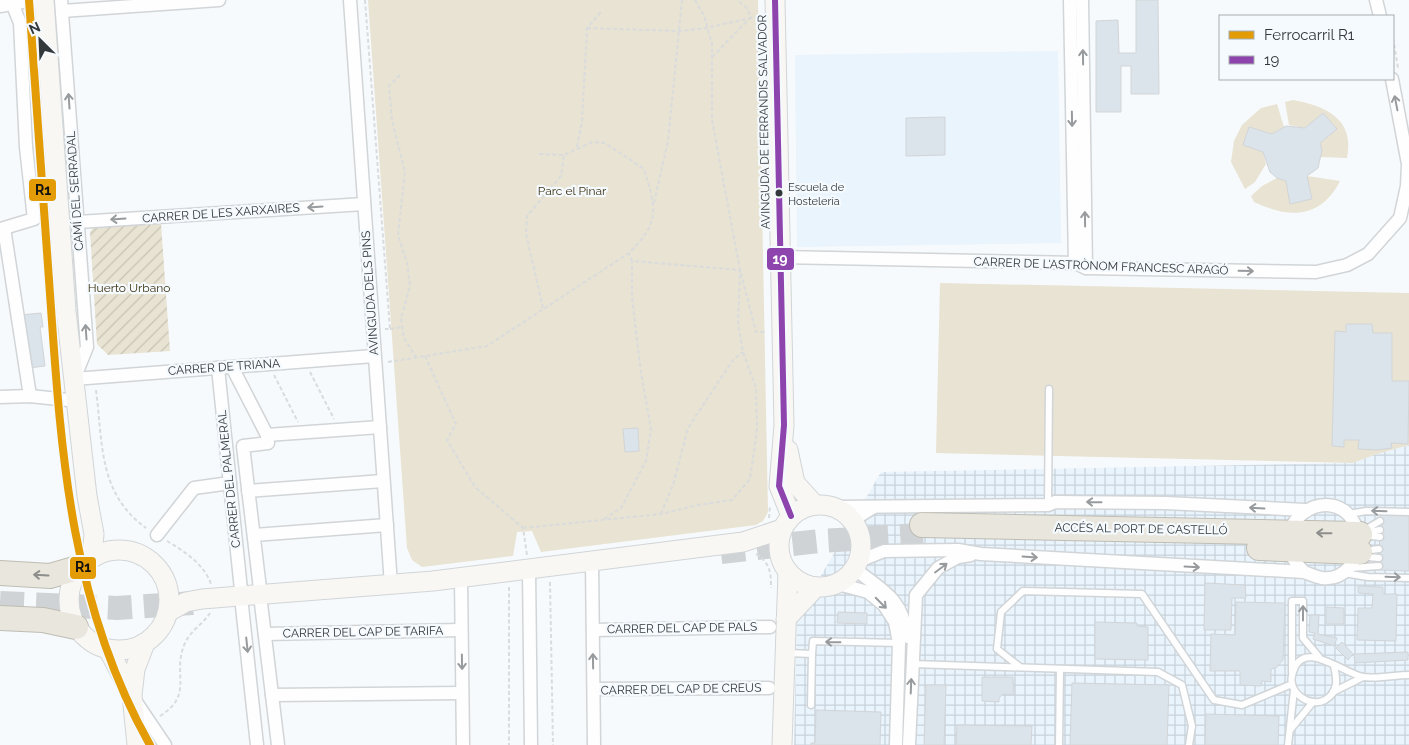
<svg xmlns="http://www.w3.org/2000/svg" width="1409" height="745" font-family="Raleway,sans-serif">
  <style>
    .built { fill: #e9f4fd }
    .industrial { fill: url(#industrial-grid) }
    .green { fill: #e8e3d2 }
    .garden { fill: url(#garden-furrows) }
    .building { fill: #dbe4ea; stroke: #d2d5d8 }
    .lines { fill: none; stroke-linecap: round; stroke-linejoin: round }
    .highway-tunnel { stroke: #d0d3d5; stroke-width: 24; stroke-dasharray: 24 12; stroke-linecap: butt }
    .lane-casing { stroke: #d1d5d7; stroke-width: 9 }
    .street-casing { stroke: #d1d5d7; stroke-width: 15 }
    .secondary-casing { stroke: #d1d5d7; stroke-width: 21 }
    .highway-casing { stroke: #bebdb4; stroke-width: 26 }
    .path { stroke: #dadbdc; stroke-width: 2; stroke-dasharray: 4 2.5; stroke-linecap: butt }
    .lane { stroke: #fefeff; stroke-width: 6 }
    .street { stroke: #fefeff; stroke-width: 12 }
    .secondary { stroke: #f8f7f4; stroke-width: 19 }
    .highway { stroke: #e9e6dd; stroke-width: 24 }
    .bus-1-casing { stroke: #f5fafe; stroke-width: 10 }
    .bus-1 { stroke: #8e44ad; stroke-width: 6 }
    .rail-1-casing { stroke: #f5fafe; stroke-width: 11 }
    .rail-1 { stroke: #e39b06; stroke-width: 8 }
    .oneway { stroke: #989b9d }
    .oneway2 { stroke: #8e8f8c }
    .bus-dot { fill: #33383b; stroke: #f5fafe; stroke-width: 2 }
    .labels { text-anchor: middle; dominant-baseline: central; stroke-width: 4.5; stroke-linejoin: round; paint-order: stroke }
    .bus-label { font-size: 11px; fill: #33383b; stroke: #f5fafe; text-anchor: start }
    .street-label { font-size: 12px; fill: #33383b; stroke: #f5fafe }
    .park-label { font-size: 12px; fill: #3c310f; stroke: #f5fafe }
    .line-badge { stroke: #f5fafe; stroke-width: 2 }
    .badge-label { font-size: 14px; text-anchor: middle; font-weight: bold; fill: #fff }
    .pale-badge-label { font-size: 14px; text-anchor: middle; font-weight: bold; fill: #111 }
  </style>
  <defs>
    <pattern id="industrial-grid" width="8" height="8" patternUnits="userSpaceOnUse" patternTransform="scale(1.25)"><rect width="8" height="8" fill="#e9f4fd"/><path d="M0 4h8M4 0v8" fill="none" stroke="#c8d2da"/></pattern>
    <pattern id="garden-furrows" width="10" height="10" patternUnits="userSpaceOnUse" patternTransform="scale(1.25)"><rect width="10" height="10" fill="#e8e3d2"/><path d="M-1 1l2-2M0 10L10 0M9 11l2-2" fill="none" stroke="#c7c4b5"/></pattern>
  </defs>
  <rect width="100%" height="100%" fill="#f7fafc"/>
  <polygon class="built" points="1058,51 1061,243 797,247 795,55"/>
  <polygon class="industrial" points="1409,445 1409,745 794,745 797,617 881,472 1353,463 1377,454"/>
  <g class="green">
    <polygon points="368,0 758,0 768,512 763,521 756,525 541,552 532,531 517,532 513,556 422,567 412,560 407,548"/>
    <path d="M 1293,100 C 1326,106 1355,119 1347,158 L 1321,157 L 1320,143 L 1337,129 L 1323,114 L 1305,128 L 1289,125 L 1285,102 Z"/>
    <polygon points="1277,104 1284,127 1272,134 1249,127 1243,145 1263,152 1266,164 1255,182 1245,189 1231,162 1234,141 1242,125 1261,108"/>
    <path d="M 1307,176 L 1340,181 C 1320,220 1288,218 1254,202 L 1251,196 L 1262,186 L 1277,178 L 1286,181 L 1291,204 L 1312,199 Z"/>
    <polygon points="940,283 1409,293 1409,445 1377,454 1353,463 936,453"/>
  </g>
  <polygon class="garden" points="161,223 170,351 108,355 97,344 90,232 93,228"/>
  <g class="building">
    <polygon points="1136,0 1158,0 1159,94 1131,94 1131,66 1121,66 1121,112 1096,112 1096,21 1118,20 1119,53 1136,53"/>
    <polygon points="1323,113 1337,129 1320,143 1322,150 1318,168 1307,176 1312,199 1290,204 1286,181 1277,178 1270,172 1263,152 1243,145 1249,127 1272,134 1286,126 1305,128"/>
    <polygon points="945,117 945,155 906,156 906,118"/>
    <polygon points="41,313 43,327 40,327 45,366 29,368 20,315"/>
    <polygon points="1346,324 1372,324 1373,333 1392,333 1392,381 1409,381 1408,444 1391,443 1392,448 1377,450 1358,449 1359,440 1344,440 1344,447 1332,446 1335,331 1346,332"/>
    <polygon points="638,428 639,451 625,452 623,429"/>
    <polygon points="1380,513 1409,514 1409,571 1379,570"/>
    <polygon points="1205,583 1245,585 1246,598 1232,598 1231,630 1204,630"/>
    <polygon points="1358,586 1383,587 1383,594 1397,594 1396,641 1357,640 1358,608 1372,608 1373,594 1358,593"/>
    <polygon points="1236,602 1285,603 1283,660 1276,668 1271,669 1271,682 1262,681 1261,686 1240,685 1240,671 1210,671 1211,634 1235,635"/>
    <polygon points="1326,607 1344,608 1344,624 1326,624"/>
    <polygon points="838,612 867,613 867,624 837,623"/>
    <polygon points="1310,615 1319,615 1318,634 1337,638 1334,646 1313,639 1315,633 1309,632"/>
    <polygon points="1095,622 1137,623 1137,626 1148,627 1148,660 1095,659"/>
    <polygon points="1342,642 1353,654 1348,660 1336,648"/>
    <polygon points="1408,652 1408,660 1355,663 1354,654"/>
    <polygon points="982,677 1013,677 1014,695 1003,694 999,698 999,702 982,701"/>
    <polygon points="1072,683 1169,685 1167,745 1070,745"/>
    <polygon points="926,685 946,685 944,745 924,745"/>
    <polygon points="816,710 881,712 880,745 811,745 811,743 815,743"/>
    <polygon points="1206,714 1279,716 1278,745 1205,745"/>
    <polygon points="957,725 1032,726 1031,745 956,745"/>
  </g>
  <g class="lines">
    <g class="highway-tunnel">
      <polyline points="721,552 820,541 923,535"/>
      <polyline points="0,603 117,608 193,603"/>
    </g>
    <g class="lane-casing">
      <g id="lane">
        <polyline points="1048,505 1049,389"/>
        <polyline points="1349,514 1366,511 1409,512"/>
        <polyline points="1363,531 1380,521"/>
        <polyline points="1364,533 1380,530"/>
        <polyline points="1364,535 1380,537"/>
        <polyline points="1363,551 1379,549"/>
        <polyline points="1363,554 1368,557 1379,558"/>
        <polyline points="1350,568 1379,566"/>
        <polyline points="1344,573 1368,577 1409,578"/>
        <polyline points="788,653 812,654 813,641 899,643"/>
        <polyline points="913,664 1158,672 1182,685 1192,726 1189,745"/>
        <path d="M 1334,666 C 1337,678 1339,692 1325,700 C 1310,708 1288,693 1292,676 C 1300,635 1342,673 1363,677 C 1377,679 1395,675 1409,675"/>
        <polyline points="1020,667 997,649 1001,612 1023,591 1142,594 1214,700 1242,705 1292,684"/>
        <polyline points="1292,672 1292,601 1303,601 1303,638 1319,657"/>
        <polyline points="1333,692 1363,677"/>
        <polyline points="811,705 812,654"/>
        <polyline points="1290,730 1313,702"/>
        <polyline points="1059,745 1060,669"/>
        <polyline points="1288,745 1294,690"/>
      </g>
    </g>
    <g class="street-casing">
      <g id="street">
        <polyline points="61,0 87,347 74,379 374,356"/>
        <polyline points="350,0 391,585"/>
        <polyline points="1070,0 1075,263"/>
        <polyline points="1082,0 1086,268"/>
        <polyline points="1376,0 1380,16"/>
        <polyline points="12,3 20,23 26,147 34,219 4,228 30,396"/>
        <polyline points="0,6 34,0"/>
        <polyline points="62,11 219,0"/>
        <polyline points="78,222 364,204"/>
        <polyline points="780,257 1075,263 1086,268 1316,272 1347,265 1368,254 1400,218 1407,186 1408,164 1392,79"/>
        <polyline points="232,367 267,435 268,443 243,446 260,589"/>
        <polyline points="218,368 241,590"/>
        <polyline points="0,397 30,396 77,401"/>
        <polyline points="267,435 380,427"/>
        <polyline points="248,491 383,481"/>
        <polyline points="835,507 1048,505 1055,502 1166,503 1305,510"/>
        <polyline points="853,520 874,507"/>
        <polyline points="157,535 194,488 230,483"/>
        <polyline points="254,535 387,525"/>
        <polyline points="592,561 594,745"/>
        <path d="M 859,561 L 884,551 L 958,550 L 981,554 L 1304,572 C 1310,574 1316,577 1322,578 C 1345,581 1359,559 1360,539 C 1360,532 1357,527 1353,521 C 1330,480 1257,526 1304,572"/>
        <polyline points="529,569 531,745"/>
        <path d="M 855,569 C 884,592 901,597 908,637"/>
        <polyline points="461,578 463,745"/>
        <polyline points="838,584 868,592 884,605 895,622 899,643 896,745"/>
        <polyline points="260,595 278,745"/>
        <polyline points="241,597 257,745"/>
        <polyline points="593,630 770,627"/>
        <polyline points="265,634 461,630"/>
        <polyline points="594,689 769,688"/>
        <polyline points="272,695 462,693"/>
        <polyline points="134,699 165,745"/>
        <polyline points="909,745 916,595 938,568 958,557 971,555"/>
      </g>
    </g>
    <g class="secondary-casing">
      <g id="secondary">
        <polyline points="44,0 66,311 87,496 94,534 92,558"/>
        <polyline points="775,0 784,425 779,486 791,516"/>
        <polyline points="788,450 795,483 815,505"/>
        <circle cx="820" cy="546" r="41"/>
        <circle cx="119" cy="600" r="50"/>
        <polyline points="168,612 186,602 202,599 433,581 743,542 782,529"/>
        <polyline points="786,619 816,587"/>
        <polyline points="108,649 131,693"/>
        <polyline points="137,745 132,695 135,669 145,643"/>
        <polyline points="782,745 788,572"/>
      </g>
    </g>
    <g class="highway-casing">
      <g id="highway">
        <polyline points="922,525 1360,534"/>
        <polyline points="1259,548 1360,552"/>
        <polyline points="0,573 50,576 81,567"/>
        <polyline points="0,618 43,620 76,627"/>
      </g>
    </g>
    <g class="path">
      <polyline points="365,0 390,329 385,329"/>
      <polyline points="695,0 704,16 712,44 712,120 740,270 756,332 767,332"/>
      <polyline points="587,28 679,31 706,28 760,16"/>
      <polyline points="1393,38 1398,68"/>
      <polyline points="712,57 751,17 746,7 737,0"/>
      <polyline points="400,75 389,86 392,121 405,172 398,235 407,263 410,286 401,318 404,338 416,357"/>
      <polyline points="577,147 582,121 587,28 601,12"/>
      <polyline points="654,203 668,141 682,0"/>
      <polyline points="543,308 526,234 527,216 561,176 564,155"/>
      <polyline points="390,329 402,327"/>
      <polyline points="425,356 456,424 447,440 475,487 523,528 527,555"/>
      <path d="M 388,362 L 487,346 L 629,253 C 661,221 656,209 644,169 L 605,143 L 592,142 L 564,155 L 537,154"/>
      <polyline points="310,372 334,419"/>
      <polyline points="274,375 298,422"/>
      <path d="M 96,390 C 103,444 98,493 146,528"/>
      <polyline points="661,514 673,485 688,428 733,360 743,352"/>
      <polyline points="769,518 770,505"/>
      <polyline points="604,519 621,508 646,461 651,429 641,373 632,298 632,261"/>
      <polyline points="523,528 661,514 698,505 732,500 750,479 757,430 756,388 743,352 738,324 740,270 632,261 629,253"/>
      <path d="M 167,541 C 184,551 204,564 211,584"/>
      <path d="M 756,554 C 770,563 771,572 771,588"/>
      <polyline points="550,582 553,745"/>
      <polyline points="509,587 509,745"/>
      <path d="M 160,716 C 195,694 171,674 185,643 C 191,630 203,624 210,613"/>
    </g>
    <use href="#lane" class="lane"/>
    <use href="#street" class="street"/>
    <use href="#secondary" class="secondary"/>
    <use href="#highway" class="highway"/>
    <g class="bus-1-casing">
      <polyline id="bus-1" points="775,0 784,425 779,486 791,516"/>
    </g>
    <use href="#bus-1" class="bus-1"/>
    <g class="rail-1-casing">
      <path id="rail-1" d="M 29,0 C 36,98 43,196 50,294 C 61,452 70,603 150,745"/>
    </g>
    <use href="#rail-1" class="rail-1"/>
  </g>
  <defs><path id="oneway-shaft" d="M-6 0H5M1.5-3L5.5 0L1.5 3" fill="none" stroke-width="1.6" stroke-linecap="round" stroke-linejoin="round" transform="scale(1.25)"/></defs>
  <g class="oneway">
    <use href="#oneway-shaft" transform="translate(1083 57) rotate(-91)"/>
    <use href="#oneway-shaft" transform="translate(69 101) rotate(-94)"/>
    <use href="#oneway-shaft" transform="translate(1396 103) rotate(-101)"/>
    <use href="#oneway-shaft" transform="translate(1072 119) rotate(89)"/>
    <use href="#oneway-shaft" transform="translate(315 207) rotate(176)"/>
    <use href="#oneway-shaft" transform="translate(118 219) rotate(176)"/>
    <use href="#oneway-shaft" transform="translate(1085 219) rotate(-91)"/>
    <use href="#oneway-shaft" transform="translate(1246 271) rotate(1)"/>
    <use href="#oneway-shaft" transform="translate(86 332) rotate(-94)"/>
    <use href="#oneway-shaft" transform="translate(1094 502) rotate(-179)"/>
    <use href="#oneway-shaft" transform="translate(1257 508) rotate(-177)"/>
    <use href="#oneway-shaft" transform="translate(1379 511) rotate(-178)"/>
    <use href="#oneway-shaft" transform="translate(1030 557) rotate(4)"/>
    <use href="#oneway-shaft" transform="translate(1192 567) rotate(3)"/>
    <use href="#oneway-shaft" transform="translate(941 568) rotate(-37)"/>
    <use href="#oneway-shaft" transform="translate(1393 577) rotate(2)"/>
    <use href="#oneway-shaft" transform="translate(881 603) rotate(45)"/>
    <use href="#oneway-shaft" transform="translate(1303 613) rotate(-90)"/>
    <use href="#oneway-shaft" transform="translate(833 642) rotate(-179)"/>
    <use href="#oneway-shaft" transform="translate(247 645) rotate(84)"/>
    <use href="#oneway-shaft" transform="translate(593 661) rotate(-91)"/>
    <use href="#oneway-shaft" transform="translate(462 662) rotate(89)"/>
    <use href="#oneway-shaft" transform="translate(911 686) rotate(-88)"/>
  </g>
  <g class="oneway2">
    <use href="#oneway-shaft" transform="translate(1324 533) rotate(-179)"/>
    <use href="#oneway-shaft" transform="translate(41 575) rotate(-177)"/>
  </g>
  <circle class="bus-dot" cx="779" cy="193" r="4.5"/>
  <g class="labels">
    <g class="bus-label">
      <text x="788" y="187">Escuela de<tspan x="788" dy="14">Hostelería</tspan></text>
    </g>
    <g class="street-label">
      <text transform="translate(764 122) rotate(-91)">AVINGUDA DE FERRANDIS SALVADOR</text>
      <text transform="translate(75 191) rotate(-94)">CAMÍ DEL SERRADAL</text>
      <text transform="translate(221 213) rotate(-4)">CARRER DE LES XARXAIRES</text>
      <text transform="translate(1101 266) rotate(2)">CARRER DE L'ASTRÒNOM FRANCESC ARAGÓ</text>
      <text transform="translate(370 293) rotate(-94)">AVINGUDA DELS PINS</text>
      <text transform="translate(224 367) rotate(-4)">CARRER DE TRIANA</text>
      <text transform="translate(229 479) rotate(-96)">CARRER DEL PALMERAL</text>
      <text transform="translate(1141 529) rotate(1)">ACCÉS AL PORT DE CASTELLÓ</text>
      <text transform="translate(682 628) rotate(-1)">CARRER DEL CAP DE PALS</text>
      <text transform="translate(363 632) rotate(-1)">CARRER DEL CAP DE TARIFA</text>
      <text transform="translate(681 689) rotate(-1)">CARRER DEL CAP DE CREUS</text>
    </g>
    <g class="park-label">
      <text x="572" y="191">Parc el Pinar</text>
      <text x="129" y="288">Huerto Urbano</text>
    </g>
  </g>
  <g class="line-badge">
    <rect x="28" y="178" width="29" height="24" rx="5" fill="#e39b06"/>
    <rect x="766" y="247" width="29" height="24" rx="5" fill="#8e44ad"/>
    <rect x="69" y="556" width="28" height="24" rx="5" fill="#e39b06"/>
  </g>
  <g class="badge-label">
    <text x="780" y="264">19</text>
  </g>
  <g class="pale-badge-label">
    <text x="43" y="195">R1</text>
    <text x="83" y="572">R1</text>
  </g>
  <rect x="1219" y="15" width="175" height="65" fill="#f5fafe" stroke="#a7acb0"/>
  <rect x="1229" y="31" width="25" height="8" fill="#e39b06" stroke="#a7acb0"/>
  <text x="1264" y="40" font-size="15" fill="#33383b">Ferrocarril R1</text>
  <rect x="1229" y="56" width="25" height="8" fill="#8e44ad" stroke="#a7acb0"/>
  <text x="1264" y="65" font-size="15" fill="#33383b">19</text>
  <g transform="translate(40 40) rotate(336)" stroke="#f5fafe" stroke-width="4" paint-order="stroke">
  <path d="M0-4L9 19L0 12L-9 19Z" fill="#33383b"/>
  <text y="-8" font-size="14" font-weight="bold" text-anchor="middle" fill="#33383b">N</text>
  </g>
</svg>
